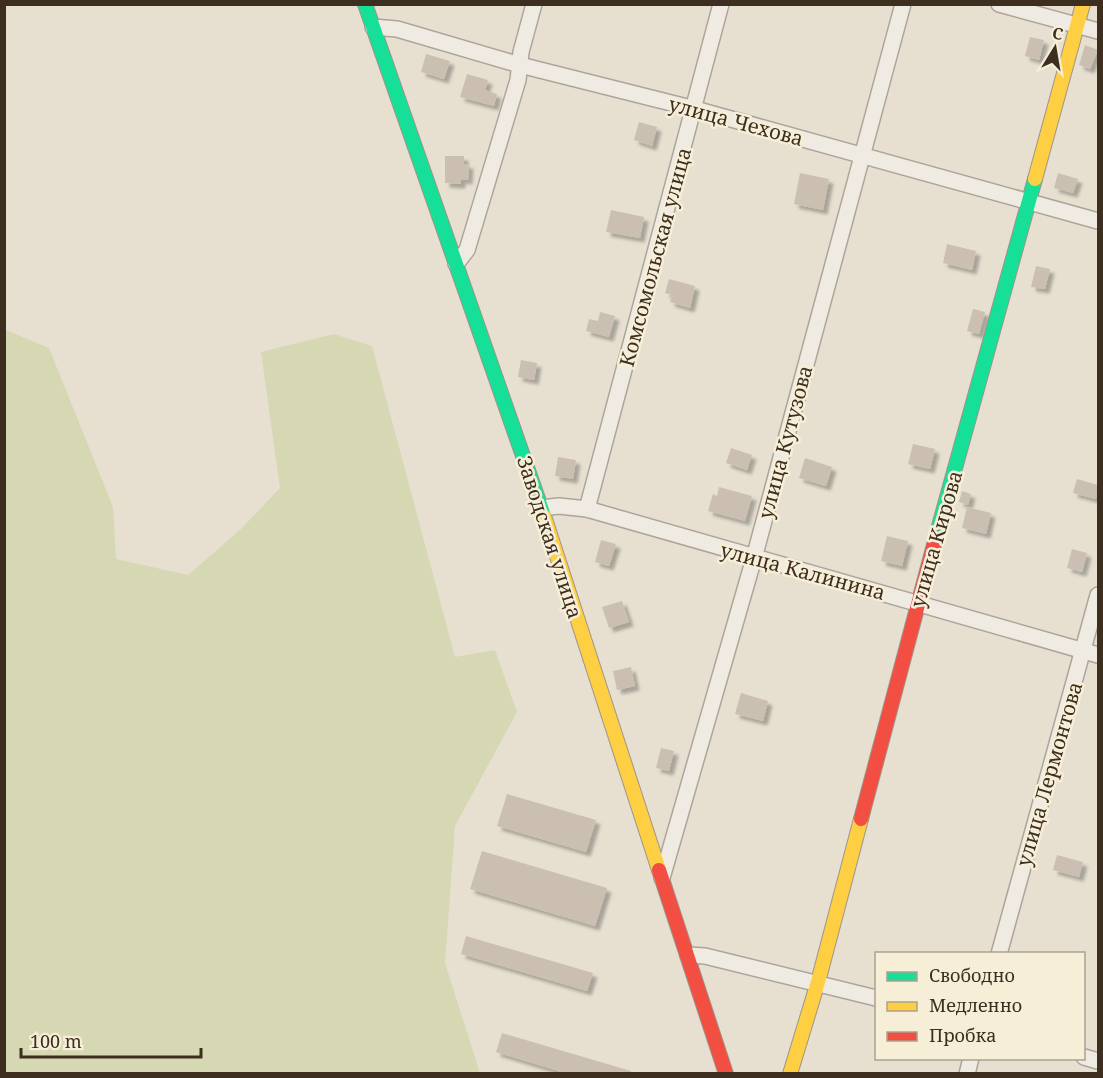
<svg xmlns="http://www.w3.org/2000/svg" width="1103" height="1078" font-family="'Noto Serif',serif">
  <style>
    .green { fill: #d6d7b3 }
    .building { fill: #cbbfb2; filter: url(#shadow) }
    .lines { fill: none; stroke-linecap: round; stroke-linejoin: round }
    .street-casing { stroke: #ada599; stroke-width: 18 }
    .fast-casing { stroke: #9c958a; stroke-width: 16 }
    .slow-casing { stroke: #9c958a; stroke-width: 16 }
    .jam-casing { stroke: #9c958a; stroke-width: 16 }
    .street { stroke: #efebe3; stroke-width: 15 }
    .fast { stroke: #16e098; stroke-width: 14 }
    .slow { stroke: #ffcf43; stroke-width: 14 }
    .jam { stroke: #f24e42; stroke-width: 14 }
    .labels { text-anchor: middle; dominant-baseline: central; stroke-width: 5; stroke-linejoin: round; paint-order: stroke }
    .street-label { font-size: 20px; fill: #3d2e20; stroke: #f7eed8 }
  </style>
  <defs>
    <filter id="shadow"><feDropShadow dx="4.5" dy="4.5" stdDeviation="1.5" flood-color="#0004"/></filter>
  </defs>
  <rect width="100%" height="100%" fill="#e7e0d1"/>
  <polygon class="green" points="4,329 49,348 113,507 116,559 188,575 241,529 280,488 261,352 334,334 372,346 455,657 495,650 517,712 455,826 445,963 480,1073 5,1073"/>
  <g class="building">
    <polygon points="1030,37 1044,40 1039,60 1025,56"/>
    <polygon points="1085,45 1098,50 1090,69 1079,65"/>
    <polygon points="426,54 450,61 444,79 421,72"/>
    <polygon points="467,74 488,80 485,90 497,94 494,106 460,97"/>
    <polygon points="639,122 657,127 652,146 634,140"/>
    <polygon points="445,156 464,156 464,164 469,164 468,180 461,179 461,184 445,183"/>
    <polygon points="800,173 829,179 823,210 794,204"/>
    <polygon points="1058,173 1078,179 1073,193 1054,188"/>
    <polygon points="611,210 644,217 640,238 606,232"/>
    <polygon points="947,244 976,251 972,270 943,263"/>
    <polygon points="1036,266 1050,269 1045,289 1031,287"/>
    <polygon points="669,279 695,286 690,308 670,302 672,295 665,293"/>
    <polygon points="973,309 985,312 979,334 967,331"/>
    <polygon points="600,312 615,316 609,337 586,331 589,319 598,321"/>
    <polygon points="521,360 537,363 534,380 518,377"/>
    <polygon points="913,444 935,449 930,469 908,464"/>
    <polygon points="731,448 752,455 747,470 726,463"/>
    <polygon points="558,457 576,460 573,479 555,476"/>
    <polygon points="805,458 832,467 826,486 799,478"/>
    <polygon points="1077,479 1098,485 1096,499 1073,493"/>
    <polygon points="719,487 752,496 745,521 708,511 713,494 717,496"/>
    <polygon points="962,491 971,494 968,505 959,502"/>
    <polygon points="967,507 991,513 986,534 962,528"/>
    <polygon points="887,536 908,541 902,566 881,561"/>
    <polygon points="601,540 616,544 609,566 595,562"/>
    <polygon points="1072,549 1087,553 1082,572 1067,568"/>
    <polygon points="622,601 629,622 609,628 602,607"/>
    <polygon points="631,667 635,686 617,690 613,671"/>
    <polygon points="741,693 768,701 763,721 735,714"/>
    <polygon points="661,748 674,751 669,771 656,768"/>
    <polygon points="507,794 596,820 586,852 497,826"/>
    <polygon points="482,851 607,888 595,926 470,889"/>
    <polygon points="1057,855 1083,862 1079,877 1053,870"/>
    <polygon points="466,936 593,973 587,991 461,954"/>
    <polygon points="502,1033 631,1071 630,1074 568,1074 496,1052"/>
  </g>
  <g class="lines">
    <g class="street-casing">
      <g id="street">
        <polyline points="999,4 1098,31"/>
        <polyline points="373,27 397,29 520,65 695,109 1098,221"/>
        <polyline points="456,264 467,250 518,80 521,52 534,4"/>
        <polyline points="541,508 559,506 587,509 1098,655"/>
        <polyline points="587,509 721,4"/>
        <polyline points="662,878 754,558 903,4"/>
        <polyline points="999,954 1098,595"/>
        <polyline points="688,955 705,956 876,998"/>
        <polyline points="1084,1057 1098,1061"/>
        <polyline points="967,1074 971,1058"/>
      </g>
    </g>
    <g class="fast-casing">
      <g id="fast">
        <polyline points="365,4 544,516"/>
        <polyline points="936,537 1035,179"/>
      </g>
    </g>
    <g class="slow-casing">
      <g id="slow">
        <polyline points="1035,179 1083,4"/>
        <polyline points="544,516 659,870"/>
        <polyline points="790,1074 818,982 861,819"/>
      </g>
    </g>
    <g class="jam-casing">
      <g id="jam">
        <polyline points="861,819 936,537"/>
        <polyline points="659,870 726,1074"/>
      </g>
    </g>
    <use href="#street" class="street"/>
    <use href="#fast" class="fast"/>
    <use href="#slow" class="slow"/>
    <use href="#jam" class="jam"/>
  </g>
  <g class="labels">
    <g class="street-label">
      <text transform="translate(736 121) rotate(15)">улица Чехова</text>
      <text transform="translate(655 257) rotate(-75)">Комсомольская улица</text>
      <text transform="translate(785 442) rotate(-75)">улица Кутузова</text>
      <text transform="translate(550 537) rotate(72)">Заводская улица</text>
      <text transform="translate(936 539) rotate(-74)">улица Кирова</text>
      <text transform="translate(803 571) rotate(15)">улица Калинина</text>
      <text transform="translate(1049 774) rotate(-74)">улица Лермонтова</text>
    </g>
  </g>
  <rect width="1103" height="1078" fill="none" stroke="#3d2e20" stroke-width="12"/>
  <rect x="875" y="952" width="210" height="108" fill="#f7eed8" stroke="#ada18e" stroke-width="1.5"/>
  <rect x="887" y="972" width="30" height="9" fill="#16e098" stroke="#ada18e" stroke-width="1.5"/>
  <text x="929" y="982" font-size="18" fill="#3d2e20">Свободно</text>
  <rect x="887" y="1002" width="30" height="9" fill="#ffcf43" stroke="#ada18e" stroke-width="1.5"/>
  <text x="929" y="1012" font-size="18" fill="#3d2e20">Медленно</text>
  <rect x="887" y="1032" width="30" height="9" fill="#f24e42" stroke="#ada18e" stroke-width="1.5"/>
  <text x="929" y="1042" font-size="18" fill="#3d2e20">Пробка</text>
  <g transform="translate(1055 48) rotate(11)" stroke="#f7eed8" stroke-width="4.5" paint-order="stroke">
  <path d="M0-4.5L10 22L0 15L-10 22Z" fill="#3d2e20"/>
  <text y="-9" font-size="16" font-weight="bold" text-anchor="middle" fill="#3d2e20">С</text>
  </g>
  <path d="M21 1048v9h180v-9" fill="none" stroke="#3d2e20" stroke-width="3"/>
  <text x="30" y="1048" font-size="18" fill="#3d2e20" stroke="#f7eed8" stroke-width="4.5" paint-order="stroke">100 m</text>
</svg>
